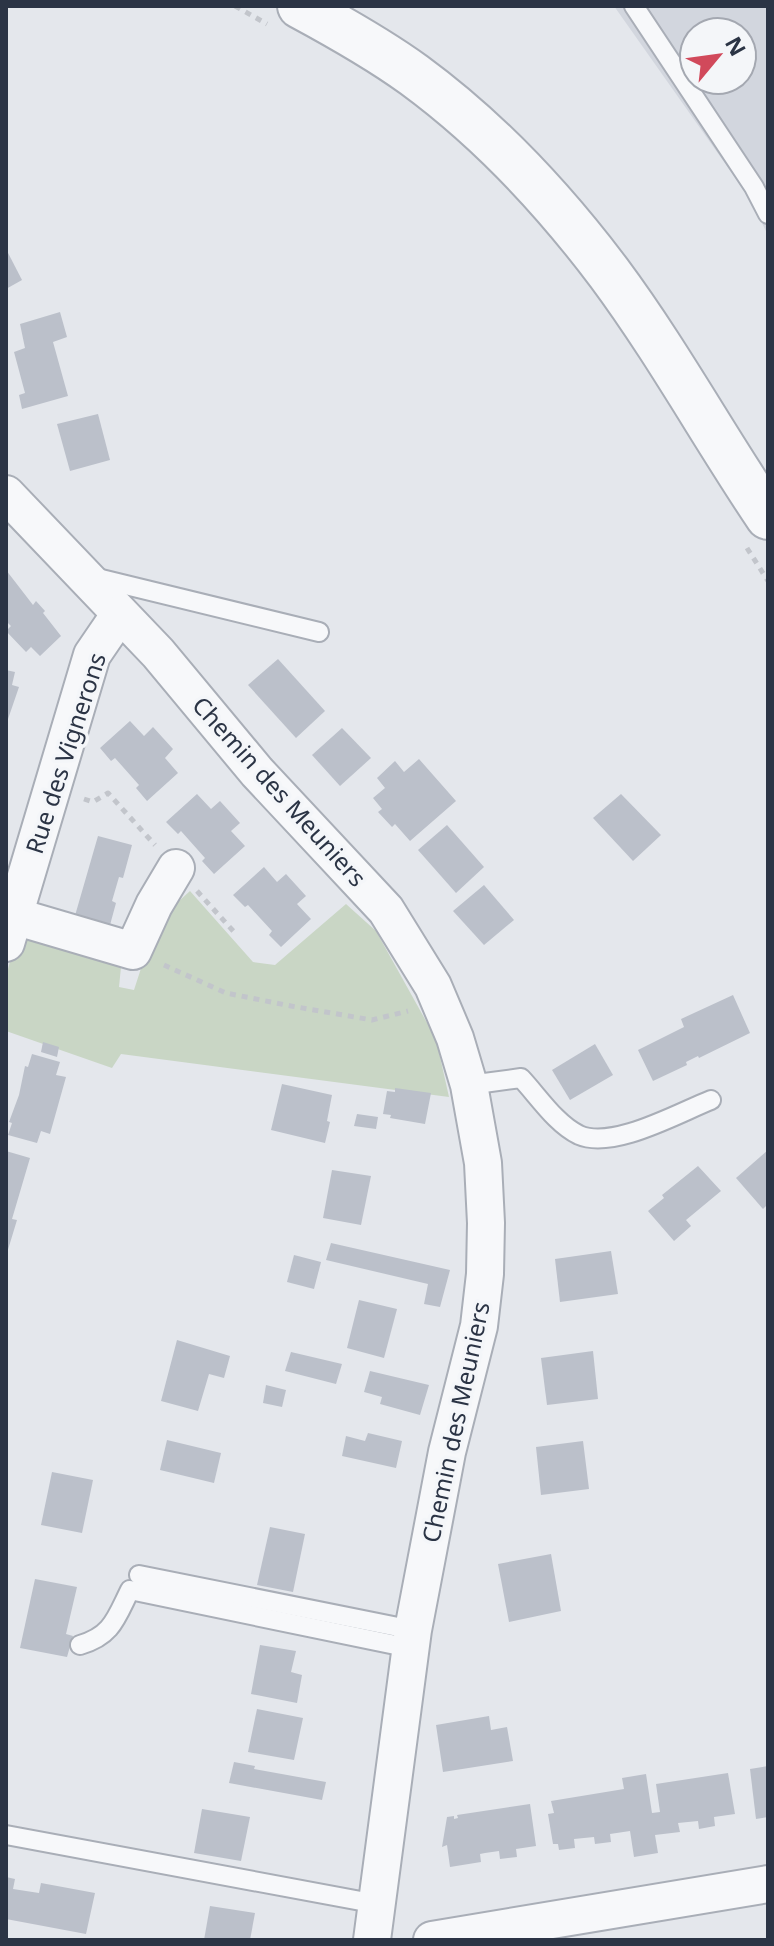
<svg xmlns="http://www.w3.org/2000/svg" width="774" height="1946" font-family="'Noto Sans',sans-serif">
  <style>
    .built { fill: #d2d6de; fill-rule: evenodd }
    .green { fill: #c9d6c5 }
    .building { fill: #bbc0ca }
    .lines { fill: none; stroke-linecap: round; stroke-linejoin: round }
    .service-casing { stroke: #a9aeb7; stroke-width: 22 }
    .minor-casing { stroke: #a9aeb7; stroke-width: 40 }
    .tertiary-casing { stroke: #a9aeb7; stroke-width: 48 }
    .path { stroke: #c2c5cb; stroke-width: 5; stroke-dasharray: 6 6; stroke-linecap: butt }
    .service { stroke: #f7f8fa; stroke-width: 18 }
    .minor { stroke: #f7f8fa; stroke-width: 36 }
    .tertiary { stroke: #f7f8fa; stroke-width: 44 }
    .labels { text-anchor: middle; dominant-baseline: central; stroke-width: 7; stroke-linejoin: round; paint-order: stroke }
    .street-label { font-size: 24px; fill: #2b3445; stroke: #f4f6f9 }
  </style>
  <rect width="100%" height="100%" fill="#e4e7ec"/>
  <path class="built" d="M 614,6 L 768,6 L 768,235 L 748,196 ZM 694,32 L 742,32 L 742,80 L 694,80 Z"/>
  <polygon class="green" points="190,891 253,962 275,965 346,904 376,931 436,1039 449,1097 121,1054 112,1068 6,1031 6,977 18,930 112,954 121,967 119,987 134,990 156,922"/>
  <g class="building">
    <polygon points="6,249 22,280 6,289"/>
    <polygon points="60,312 67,337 53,342 68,396 22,409 19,395 25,393 14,352 25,348 20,324"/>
    <polygon points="98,414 110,460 70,471 57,424"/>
    <polygon points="6,570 33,605 36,601 45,611 43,613 61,636 40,656 31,647 26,652 6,631 11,626 6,621"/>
    <polygon points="278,659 325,711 296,738 248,685"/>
    <polygon points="6,670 15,672 12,685 19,687 7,722"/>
    <polygon points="130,721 144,736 153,727 173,749 165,758 178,773 147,801 136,788 139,785 115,758 111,761 100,748"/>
    <polygon points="342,728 371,758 340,786 312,755"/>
    <polygon points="419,759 456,801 410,841 395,824 392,827 378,812 382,809 373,798 385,788 377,778 395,761 404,772"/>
    <polygon points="197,794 211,809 220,801 240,823 231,831 245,846 214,874 202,861 205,858 181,831 178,834 166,822"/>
    <polygon points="621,794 661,835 633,861 593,818"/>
    <polygon points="447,825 484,867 456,893 418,850"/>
    <polygon points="98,836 132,845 123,878 119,877 112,901 116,903 107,936 72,926"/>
    <polygon points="264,867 277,882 286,874 306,896 297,904 311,919 281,947 269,935 272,931 248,905 245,907 233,895"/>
    <polygon points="484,885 514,920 484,945 453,911"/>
    <polygon points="733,995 750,1033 699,1058 698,1056 686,1062 687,1065 653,1081 638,1050 684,1027 681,1019"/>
    <polygon points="43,1042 59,1047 57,1057 41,1052"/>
    <polygon points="595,1044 613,1075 570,1100 552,1070"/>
    <polygon points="32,1054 60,1062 56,1075 66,1077 50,1134 41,1131 37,1143 8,1135 12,1123 9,1122 19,1095 25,1066 28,1067"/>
    <polygon points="282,1084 332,1095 327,1121 330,1122 325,1143 271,1130"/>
    <polygon points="395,1088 431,1093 425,1124 390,1118 391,1115 383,1114 387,1091 395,1092"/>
    <polygon points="357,1114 378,1117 376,1129 354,1126"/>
    <polygon points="768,1150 768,1204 763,1209 736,1178"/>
    <polygon points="6,1151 30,1158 12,1219 17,1220 7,1253"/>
    <polygon points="698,1166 721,1191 686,1220 691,1226 674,1241 648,1211 664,1198 662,1195"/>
    <polygon points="332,1170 371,1176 361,1225 323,1218"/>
    <polygon points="331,1243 450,1270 440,1307 424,1304 428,1284 326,1260"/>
    <polygon points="611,1251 618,1294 560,1302 555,1259"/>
    <polygon points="294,1255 321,1262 314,1289 287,1282"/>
    <polygon points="359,1300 397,1309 384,1358 347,1348"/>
    <polygon points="177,1340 230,1356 224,1378 209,1374 198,1411 161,1401"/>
    <polygon points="593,1351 598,1399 547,1405 541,1358"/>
    <polygon points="291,1352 342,1364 336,1384 285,1371"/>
    <polygon points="370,1371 429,1385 420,1415 380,1404 382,1397 364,1392"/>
    <polygon points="266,1385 286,1390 282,1407 263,1403"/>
    <polygon points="368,1433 402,1441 396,1468 342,1456 346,1436 365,1441"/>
    <polygon points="167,1440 221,1453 214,1483 160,1470"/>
    <polygon points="583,1441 589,1489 541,1495 536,1447"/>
    <polygon points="52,1472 93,1480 82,1533 41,1525"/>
    <polygon points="270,1527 305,1534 293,1592 257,1585"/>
    <polygon points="551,1554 561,1611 509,1622 498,1564"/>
    <polygon points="35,1579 77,1587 66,1634 73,1636 67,1657 20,1648"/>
    <polygon points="260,1645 296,1651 291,1672 302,1675 297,1703 251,1694"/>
    <polygon points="257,1709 303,1718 294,1760 248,1752"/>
    <polygon points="489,1716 491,1730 507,1727 513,1761 443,1772 436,1725"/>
    <polygon points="234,1762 255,1766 254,1769 326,1782 322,1800 229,1783"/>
    <polygon points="768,1766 768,1817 756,1819 750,1769"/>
    <polygon points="728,1773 735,1814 714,1817 715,1826 699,1829 698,1821 678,1823 680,1832 655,1835 658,1853 634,1857 630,1831 610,1834 611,1842 595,1844 594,1837 574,1839 575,1848 559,1850 558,1844 553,1844 548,1814 554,1813 551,1801 624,1789 622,1778 646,1774 652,1813 660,1812 656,1784"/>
    <polygon points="530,1804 536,1846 516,1849 517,1857 500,1859 499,1851 485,1853 480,1854 481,1862 450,1867 447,1845 442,1847 447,1817 454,1816 454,1819 458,1818 457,1815"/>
    <polygon points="202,1809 250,1817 241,1861 194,1853"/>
    <polygon points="6,1877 15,1879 13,1889 39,1893 41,1883 95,1893 86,1934 6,1919"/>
    <polygon points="210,1906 255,1913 250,1940 204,1940"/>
  </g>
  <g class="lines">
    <g class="service-casing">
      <g id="service">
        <polyline points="634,6 754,187 768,214"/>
        <polyline points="93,577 319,632"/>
        <path d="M 469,1085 L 521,1078 C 538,1096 556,1124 579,1135 C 613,1150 678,1113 711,1100"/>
        <polyline points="139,1575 413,1630"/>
        <path d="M 80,1645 C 112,1636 116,1618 130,1590 L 410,1648"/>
        <polyline points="6,1835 377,1904"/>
      </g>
    </g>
    <g class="minor-casing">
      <g id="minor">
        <polyline points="6,494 158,653 257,772 386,910 433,986 455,1038 469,1085 483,1163 486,1223 485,1274 479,1326 447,1452 413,1630 372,1940"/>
        <polyline points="14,916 133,951 154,905 176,868"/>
        <polyline points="6,943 92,655 120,614"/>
        <polyline points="432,1940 768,1884"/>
      </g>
    </g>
    <g class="tertiary-casing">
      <path id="tertiary" d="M 300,6 C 339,27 378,49 414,75 C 489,130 554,200 609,273 C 667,351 714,437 768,517"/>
    </g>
    <g class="path">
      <polyline points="235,6 267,24"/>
      <polyline points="747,548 768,581"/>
      <polyline points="84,799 93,802 108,793 155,845"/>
      <polyline points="197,891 235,933"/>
      <polyline points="164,965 226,993 291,1006 372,1020 408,1011"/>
    </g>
    <use href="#service" class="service"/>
    <use href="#minor" class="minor"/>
    <use href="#tertiary" class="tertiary"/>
  </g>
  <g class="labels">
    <g class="street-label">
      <text transform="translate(65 753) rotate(-72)">Rue des Vignerons</text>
      <text transform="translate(280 791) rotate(48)">Chemin des Meuniers</text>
      <text transform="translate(455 1422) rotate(-78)">Chemin des Meuniers</text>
    </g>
  </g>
  <rect width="774" height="1946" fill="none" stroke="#2b3445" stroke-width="16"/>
  <g transform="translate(718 56) rotate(61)"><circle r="38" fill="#f4f6f9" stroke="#a4a8b1" stroke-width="2"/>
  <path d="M0-6L14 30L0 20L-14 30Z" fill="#d1495b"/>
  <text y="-12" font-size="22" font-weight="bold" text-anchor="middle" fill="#2b3445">N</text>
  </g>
</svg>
